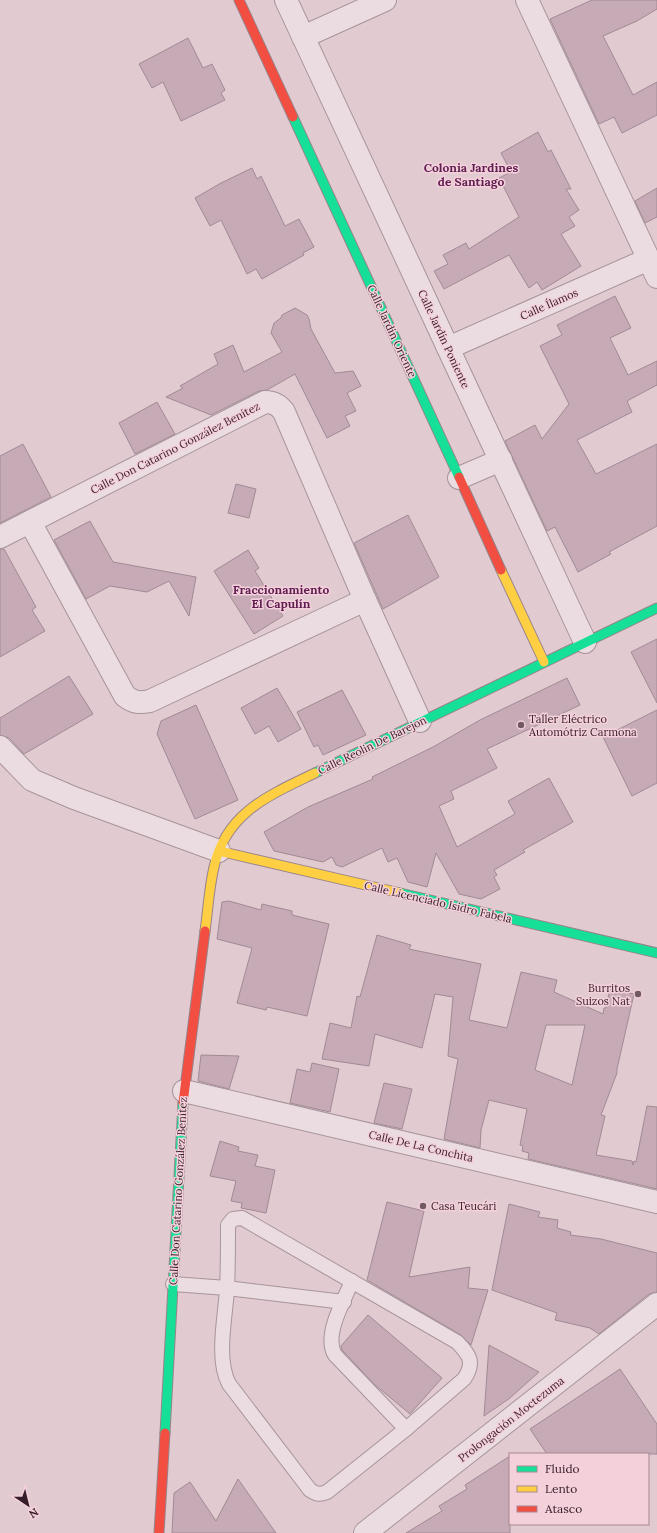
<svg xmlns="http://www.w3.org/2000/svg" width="657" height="1533" font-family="Lora,serif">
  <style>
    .building { fill: #c6abb7; stroke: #a28a94; fill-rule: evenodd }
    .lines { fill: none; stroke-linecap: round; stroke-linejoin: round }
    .lane-casing { stroke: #a7949b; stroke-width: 16 }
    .street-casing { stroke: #a7949b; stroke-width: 24 }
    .fast-casing { stroke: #97848b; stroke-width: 11 }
    .slow-casing { stroke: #97848b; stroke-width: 11 }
    .jam-casing { stroke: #97848b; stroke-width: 11 }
    .lane { stroke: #eadce0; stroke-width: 14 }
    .street { stroke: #eadce0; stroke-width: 22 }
    .fast { stroke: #16e098; stroke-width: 9 }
    .slow { stroke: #ffcf43; stroke-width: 9 }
    .jam { stroke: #f24e42; stroke-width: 9 }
    .poi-dot { fill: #725a64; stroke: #f4d0da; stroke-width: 1.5 }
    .labels { text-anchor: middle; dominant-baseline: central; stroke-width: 3; stroke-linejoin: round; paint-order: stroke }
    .street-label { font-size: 11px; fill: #351d29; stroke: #f4d0da }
    .poi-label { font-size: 11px; fill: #351d29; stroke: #f4d0da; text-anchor: start }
    .neighbourhood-label { font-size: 12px; font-weight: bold; fill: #601d51; stroke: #f4d0da }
  </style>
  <rect width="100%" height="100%" fill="#e2cad1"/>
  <g class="building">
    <polygon points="592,0 657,0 657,9 637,21 603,36 633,95 657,82 657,115 622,133 614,117 599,124 550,19"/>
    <polygon points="188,38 203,68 212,64 225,90 221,93 225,100 181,121 163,82 152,88 139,64"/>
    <polygon points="538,132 548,152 551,150 571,189 566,189 579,210 569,217 575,226 561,234 581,266 542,290 537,282 529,288 509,255 444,289 434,271 448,264 443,255 466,243 469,249 519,217 499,178 511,172 501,153"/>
    <polygon points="252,168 257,179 261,176 285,226 299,219 314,247 303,253 304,255 262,279 256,269 247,274 221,220 210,226 195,198 221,183"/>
    <polygon points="657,188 657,217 645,223 635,201"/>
    <polygon points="615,296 631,328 610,338 628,375 657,361 657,385 627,401 632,412 577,440 596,474 657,444 657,526 609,552 611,554 578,572 555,527 547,531 505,441 535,425 542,439 569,404 540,346 562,335 557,325"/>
    <polygon points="295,308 307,315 309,319 311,329 335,373 353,371 361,386 347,393 356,411 345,416 350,426 327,438 295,374 267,390 259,391 211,415 166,397 183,388 180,386 218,364 214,354 233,345 244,372 282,352 271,333 274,323 281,318 282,315"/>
    <polygon points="157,402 175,434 135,454 119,423"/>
    <polygon points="23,444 51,497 0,523 0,456"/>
    <polygon points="236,484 256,489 249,518 228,513"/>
    <polygon points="408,515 439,577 383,609 354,543"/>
    <polygon points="90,521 113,562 196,577 189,616 169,581 147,592 110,586 86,599 54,540"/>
    <polygon points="0,549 4,549 36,607 32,610 45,631 0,657"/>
    <polygon points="248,550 259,568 255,571 283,616 254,634 214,571"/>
    <polygon points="657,639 657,703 631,652"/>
    <polygon points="69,676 93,714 24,754 9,738 0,735 0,718"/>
    <polygon points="567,678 580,705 487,749 497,768 451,791 454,799 439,806 457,847 515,814 508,801 549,778 573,822 523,850 525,852 494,870 497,875 494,877 500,889 481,899 459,894 436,853 427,887 408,882 397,858 388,862 382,848 342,867 336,865 332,857 323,862 274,851 264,832 308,807 373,779 372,777 433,747 480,720"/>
    <polygon points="277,688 301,729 278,742 269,726 255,734 241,708"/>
    <polygon points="342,690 366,735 323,755 318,745 314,747 297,712"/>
    <polygon points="196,705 238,800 195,819 157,734 161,721"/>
    <polygon points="657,710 657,783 632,796 603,737"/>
    <polygon points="229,901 261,910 262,904 292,911 292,915 329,924 307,1016 267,1007 266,1010 237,1003 252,948 217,939 222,902"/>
    <path d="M 377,935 L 411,945 L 409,949 L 481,964 L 469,1020 L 507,1028 L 521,972 L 557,980 L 554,992 L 603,1014 L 604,1008 L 606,1008 L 610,989 L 634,994 L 617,1069 L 617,1073 L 601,1115 L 605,1116 L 596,1155 L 632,1161 L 633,1165 L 634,1161 L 636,1162 L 647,1106 L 657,1107 L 657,1189 L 528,1159 L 529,1153 L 522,1151 L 523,1146 L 520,1145 L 527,1109 L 489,1100 L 481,1130 L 480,1148 L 444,1139 L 458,1059 L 448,1056 L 453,997 L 435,994 L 422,1048 L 375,1034 L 369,1066 L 322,1059 L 330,1023 L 351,1028 L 357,996 L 360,997 ZM 546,1025 L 585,1025 L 572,1085 L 535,1070 Z"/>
    <polygon points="201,1055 239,1056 229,1089 198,1081"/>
    <polygon points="312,1063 339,1069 330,1112 290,1103 297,1069 310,1072"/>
    <polygon points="384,1083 412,1089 402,1129 374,1123"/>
    <polygon points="220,1141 239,1147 238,1151 258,1155 255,1166 275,1170 266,1213 241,1208 242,1203 231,1201 236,1181 210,1176"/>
    <polygon points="387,1202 424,1211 409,1277 470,1267 468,1288 488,1290 471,1345 461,1335 367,1280"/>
    <polygon points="509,1204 540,1212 538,1217 558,1220 557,1228 571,1232 570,1235 601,1239 657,1253 657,1292 649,1294 599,1334 590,1328 555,1320 557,1313 492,1290"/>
    <polygon points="368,1315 442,1378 410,1414 375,1385 342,1350 341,1346"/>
    <polygon points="489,1345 539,1372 510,1398 484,1416"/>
    <polygon points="620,1369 657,1424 657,1454 547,1454 530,1429"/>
    <polygon points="510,1456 510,1533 406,1533 442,1511 439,1506 467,1489 465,1485"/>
    <polygon points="238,1479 276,1533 172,1533 174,1493 190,1482 216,1521"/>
  </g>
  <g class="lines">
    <g class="lane-casing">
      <g id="lane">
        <path d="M 242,1218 L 457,1342 C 470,1355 475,1363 464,1379 L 406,1429 L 327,1492 C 319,1495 316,1494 310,1490 L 229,1384 C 216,1360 225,1318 227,1290 C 228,1268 228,1246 228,1225 L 233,1219 Z"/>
        <path d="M 352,1281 C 344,1301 323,1335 335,1355 L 406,1429"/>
        <polyline points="173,1284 227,1288 344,1302"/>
      </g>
    </g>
    <g class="street-casing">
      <g id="street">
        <polyline points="286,0 585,642"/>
        <polyline points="527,0 657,277"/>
        <polyline points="303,37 385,0"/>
        <polyline points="448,348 649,259"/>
        <polyline points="459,478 501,460"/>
        <path d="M 30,522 L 125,696 C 134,703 140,703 150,701 L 365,600"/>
        <path d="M 0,537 L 265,402 C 274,402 279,405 284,412 L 365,600 L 420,721"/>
        <polyline points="0,747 32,780 74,798 219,851"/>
        <polyline points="184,1091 657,1202"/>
        <polyline points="365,1533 657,1304"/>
      </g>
    </g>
    <g class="fast-casing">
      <g id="fast">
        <polyline points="293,117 459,477"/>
        <polyline points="315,773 657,608"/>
        <polyline points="400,893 657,953"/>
        <polyline points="165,1433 183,1103"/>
      </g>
    </g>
    <g class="slow-casing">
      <g id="slow">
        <polyline points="501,570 544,662"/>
        <polyline points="219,851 400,893"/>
        <path d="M 205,931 C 208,910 209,888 214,867 C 226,812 270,795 315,773"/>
      </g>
    </g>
    <g class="jam-casing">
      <g id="jam">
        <polyline points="239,0 293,117"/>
        <polyline points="459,477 501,570"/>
        <polyline points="183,1103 205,931"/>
        <polyline points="159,1533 165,1433"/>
      </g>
    </g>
    <use href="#lane" class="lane"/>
    <use href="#street" class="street"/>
    <use href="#fast" class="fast"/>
    <use href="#slow" class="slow"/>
    <use href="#jam" class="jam"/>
  </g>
  <g class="poi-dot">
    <circle cx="521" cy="725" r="4"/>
    <circle cx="638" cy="994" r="4"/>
    <circle cx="423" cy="1206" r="4"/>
  </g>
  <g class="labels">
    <g class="street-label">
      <text transform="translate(549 304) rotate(-24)">Calle Ílamos</text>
      <text transform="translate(392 331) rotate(65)">Calle Jardín Oriente</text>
      <text transform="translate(444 339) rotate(65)">Calle Jardín Poniente</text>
      <text transform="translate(175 448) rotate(-27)">Calle Don Catarino González Benítez</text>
      <text transform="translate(372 745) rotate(-26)">Calle Reolin De Barejon</text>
      <text transform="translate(438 902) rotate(13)">Calle Licenciado Isidro Fabela</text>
      <text transform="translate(421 1146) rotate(13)">Calle De La Conchita</text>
      <text transform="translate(178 1191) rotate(-87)">Calle Don Catarino González Benítez</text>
      <text transform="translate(511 1419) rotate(-38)">Prolongación Moctezuma</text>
    </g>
    <g class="poi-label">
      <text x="529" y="719">Taller Eléctrico<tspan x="529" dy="13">Automótriz Carmona</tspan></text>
      <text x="630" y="988" text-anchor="end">Burritos<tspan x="630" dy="13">Suizos Nat</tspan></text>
      <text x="431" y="1206">Casa Teucári</text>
    </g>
    <g class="neighbourhood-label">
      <text x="471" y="167">Colonia Jardines<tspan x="471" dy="14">de Santiago</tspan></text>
      <text x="281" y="589">Fraccionamiento<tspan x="281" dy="14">El Capulín</tspan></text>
    </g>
  </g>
  <rect x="509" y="1453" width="140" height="72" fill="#f4d0da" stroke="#a88893"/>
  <rect x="517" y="1466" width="20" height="6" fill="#16e098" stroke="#a88893"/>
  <text x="545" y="1473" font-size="12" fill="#351d29">Fluido</text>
  <rect x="517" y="1486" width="20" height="6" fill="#ffcf43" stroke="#a88893"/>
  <text x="545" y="1493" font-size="12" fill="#351d29">Lento</text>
  <rect x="517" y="1506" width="20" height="6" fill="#f24e42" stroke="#a88893"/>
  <text x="545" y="1513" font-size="12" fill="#351d29">Atasco</text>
  <g transform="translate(28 1505) rotate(145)" stroke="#f4d0da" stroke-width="3" paint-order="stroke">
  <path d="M0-3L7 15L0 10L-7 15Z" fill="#351d29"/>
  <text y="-6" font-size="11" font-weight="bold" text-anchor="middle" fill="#351d29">N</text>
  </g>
</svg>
